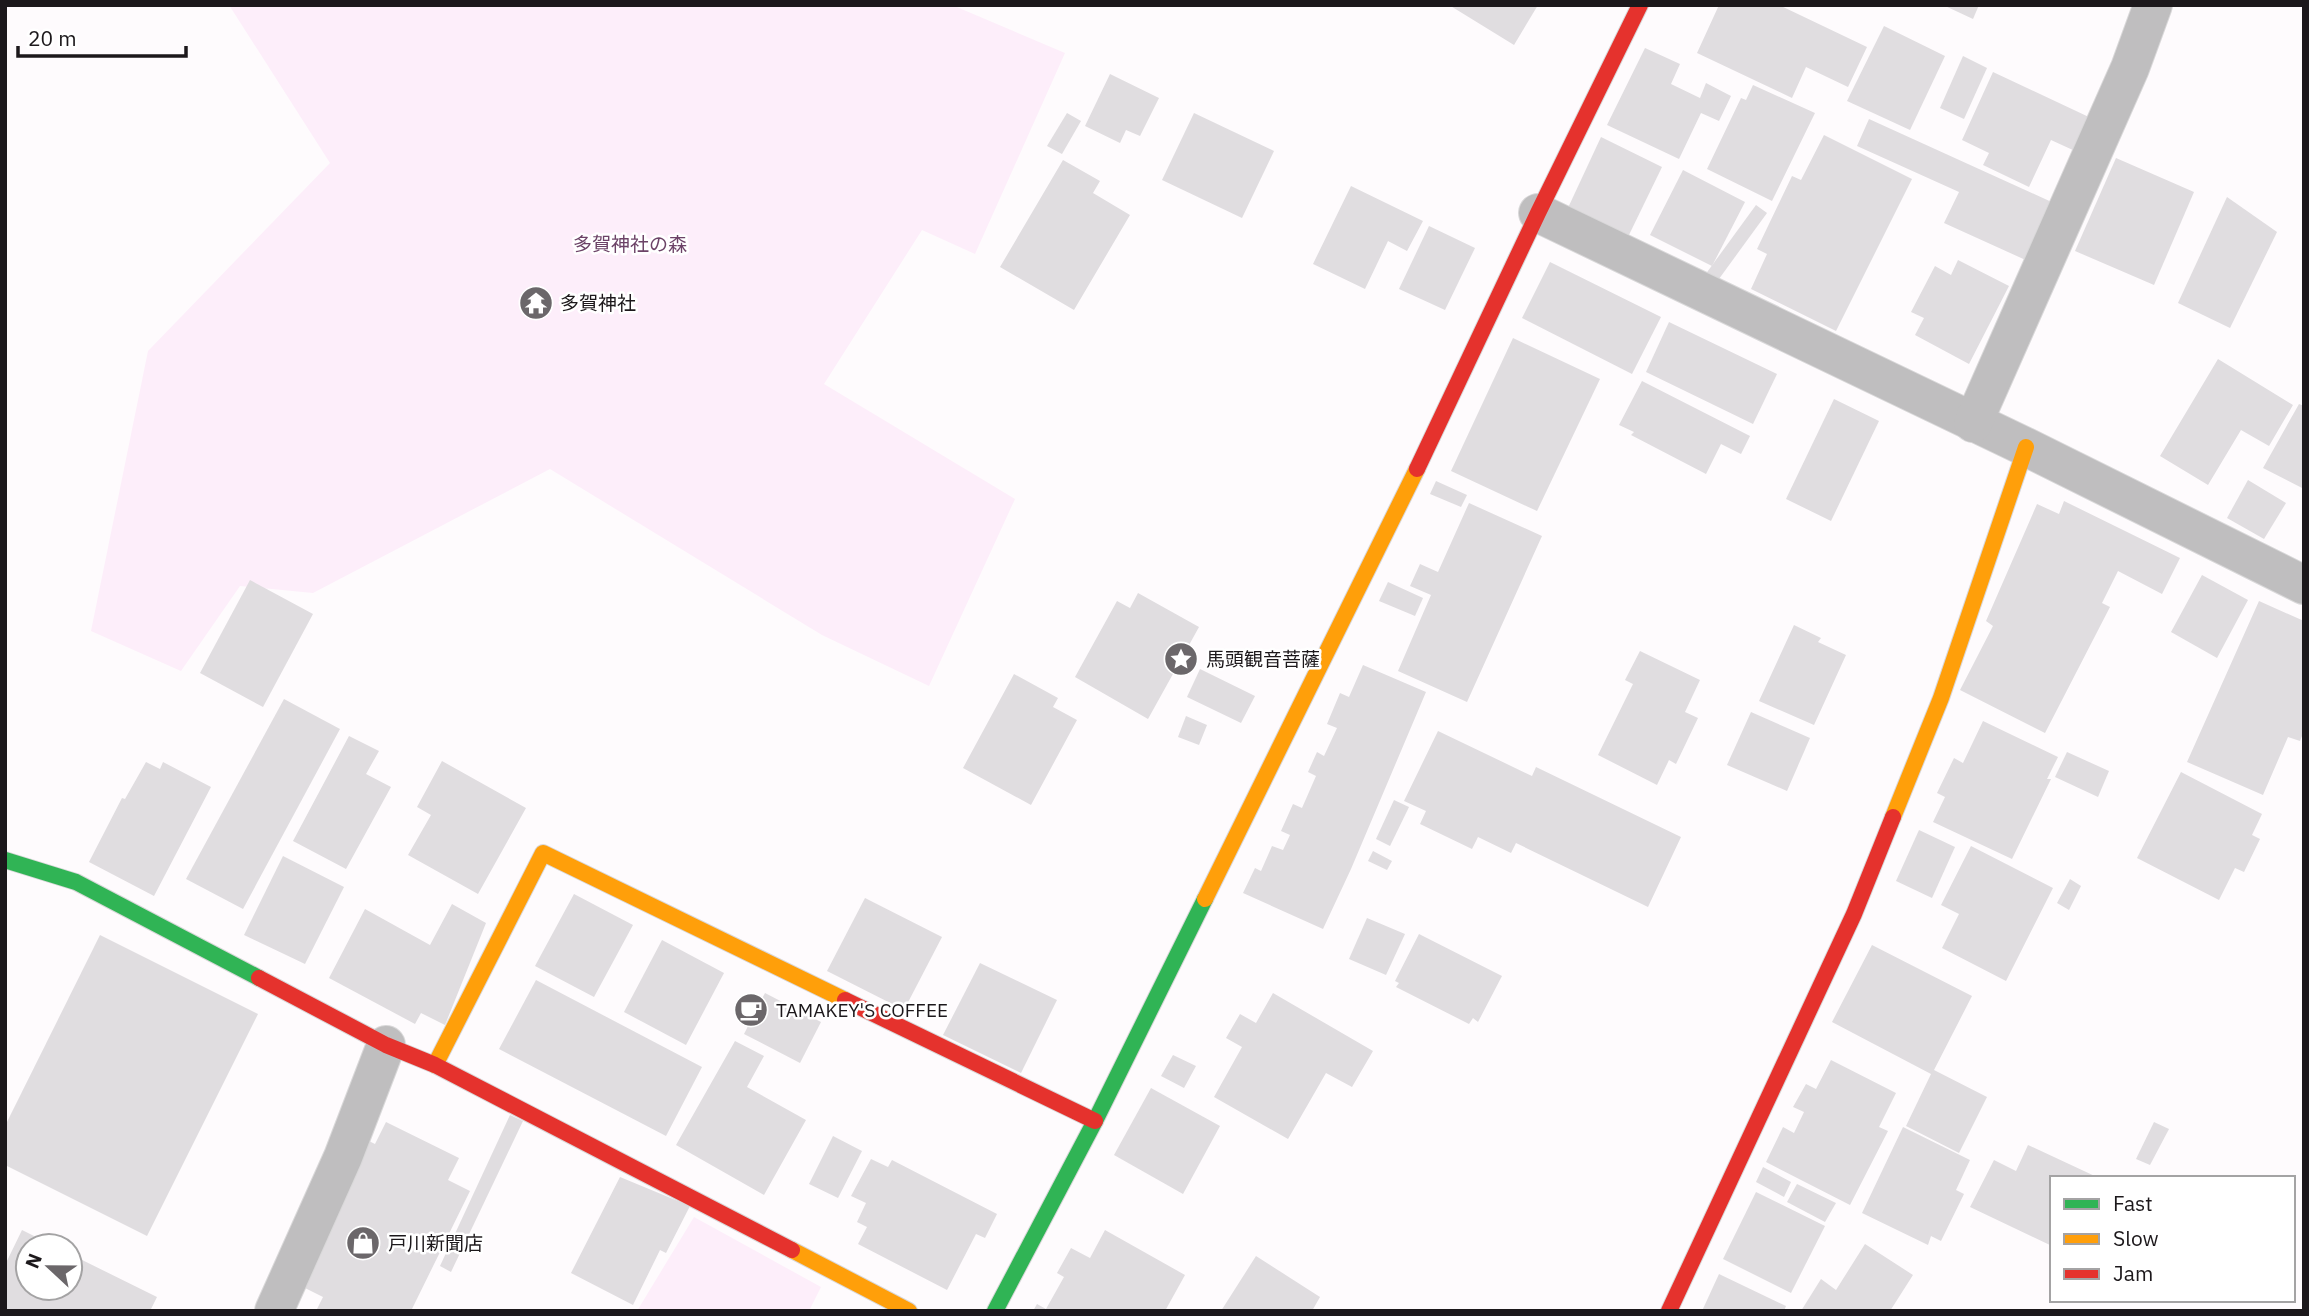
<svg xmlns="http://www.w3.org/2000/svg" width="2309" height="1316" font-family="'IBM Plex Sans','Noto Sans JP',sans-serif">
  <style>
    .green { fill: #fdeefa }
    .building { fill: #e0dde0 }
    .lines { fill: none; stroke-linecap: round; stroke-linejoin: round }
    .street-casing { stroke: #d9d8d9; stroke-width: 40 }
    .fast-casing { stroke: #d9d8d9; stroke-width: 18 }
    .slow-casing { stroke: #d9d8d9; stroke-width: 18 }
    .jam-casing { stroke: #d9d8d9; stroke-width: 18 }
    .street { stroke: #bfbebf; stroke-width: 38 }
    .fast { stroke: #30b455; stroke-width: 16 }
    .slow { stroke: #ff9f0a; stroke-width: 16 }
    .jam { stroke: #e5322d; stroke-width: 16 }
    .labels { text-anchor: middle; dominant-baseline: central; stroke-width: 5; stroke-linejoin: round; paint-order: stroke }
    .park-label { font-size: 19px; fill: #6c4367; stroke: #fff }
    .poi-label { font-size: 19px; fill: #1c181b; stroke: #fff; text-anchor: start }
  </style>
  <rect width="100%" height="100%" fill="#fefbfd"/>
  <g class="green">
    <polygon points="229,5 952,5 1065,53 975,254 922,230 824,384 1015,499 929,686 822,635 550,469 313,593 240,586 181,671 91,631 148,351 330,163"/>
    <polygon points="694,1217 821,1287 809,1311 637,1311"/>
  </g>
  <g class="building">
    <polygon points="1449,5 1538,5 1514,45"/>
    <polygon points="1719,5 1779,5 1867,47 1848,87 1806,67 1792,98 1697,53"/>
    <polygon points="1943,5 1979,5 1973,19"/>
    <polygon points="1884,26 1945,56 1910,130 1847,101"/>
    <polygon points="1645,48 1680,64 1671,84 1700,98 1706,83 1731,96 1719,121 1701,113 1679,159 1607,125"/>
    <polygon points="1963,56 1987,68 1964,119 1940,108"/>
    <polygon points="1993,72 2091,118 2075,151 2051,140 2029,187 1983,165 1989,153 1962,140"/>
    <polygon points="1110,74 1159,98 1140,136 1126,130 1120,143 1085,126"/>
    <polygon points="1753,85 1815,113 1772,201 1707,169 1741,98 1746,100"/>
    <polygon points="1067,113 1081,121 1062,154 1047,146"/>
    <polygon points="1194,113 1274,151 1242,218 1162,180"/>
    <polygon points="1869,119 2056,204 2030,262 1944,223 1959,192 1857,146"/>
    <polygon points="1824,135 1912,179 1836,331 1751,289 1767,254 1757,249 1792,176 1801,180"/>
    <polygon points="1601,137 1662,167 1627,239 1567,210"/>
    <polygon points="2116,158 2194,192 2154,285 2075,251"/>
    <polygon points="1063,160 1100,181 1093,193 1130,215 1074,310 1000,267"/>
    <polygon points="1683,170 1745,202 1712,266 1650,235"/>
    <polygon points="1351,186 1423,221 1407,251 1388,241 1365,289 1313,264"/>
    <polygon points="2227,197 2277,232 2230,328 2178,303"/>
    <polygon points="1756,205 1767,213 1716,283 1705,275"/>
    <polygon points="1429,226 1475,248 1445,310 1399,289"/>
    <polygon points="1958,260 2009,286 1969,364 1915,335 1924,318 1911,312 1935,266 1951,275"/>
    <polygon points="1550,262 1661,317 1632,374 1522,318"/>
    <polygon points="1669,322 1777,374 1753,424 1646,372"/>
    <polygon points="1513,338 1600,379 1537,511 1451,471"/>
    <polygon points="2218,359 2293,405 2269,446 2241,430 2208,485 2160,456"/>
    <polygon points="1642,381 1750,436 1741,454 1721,444 1706,474 1631,435 1634,432 1619,425"/>
    <polygon points="1834,399 1879,421 1831,521 1786,499"/>
    <polygon points="2299,404 2304,406 2304,489 2263,468"/>
    <polygon points="2248,480 2286,503 2264,539 2227,518"/>
    <polygon points="1436,481 1467,495 1461,507 1430,494"/>
    <polygon points="2064,501 2180,558 2162,594 2118,571 2102,603 2110,607 2045,733 1960,690 1993,626 1986,621 2037,504 2059,514"/>
    <polygon points="1469,503 1542,536 1467,702 1398,671 1431,595 1410,586 1420,564 1438,572"/>
    <polygon points="2202,575 2248,600 2217,658 2171,632"/>
    <polygon points="250,580 313,614 263,707 200,673"/>
    <polygon points="1388,582 1423,598 1415,616 1379,601"/>
    <polygon points="1138,593 1199,627 1148,719 1075,677 1117,601 1130,608"/>
    <polygon points="2259,601 2304,621 2304,731 2300,741 2288,737 2263,795 2187,762"/>
    <polygon points="1794,625 1821,638 1818,642 1846,655 1814,725 1759,701"/>
    <polygon points="1640,651 1700,680 1685,712 1698,718 1676,764 1669,760 1657,785 1598,755 1633,684 1625,680"/>
    <polygon points="1363,665 1426,692 1351,869 1323,929 1243,893 1255,868 1261,871 1272,846 1283,850 1290,835 1281,831 1293,804 1302,808 1316,776 1308,772 1317,752 1324,756 1337,728 1327,724 1340,693 1349,697"/>
    <polygon points="1200,669 1255,696 1241,723 1187,697"/>
    <polygon points="1014,674 1058,698 1053,707 1077,720 1031,805 963,768"/>
    <polygon points="284,699 340,729 243,909 186,879"/>
    <polygon points="1751,712 1810,738 1787,791 1727,765"/>
    <polygon points="1186,716 1207,725 1199,745 1178,737"/>
    <polygon points="1983,721 2058,757 2047,779 2051,779 2012,859 1933,822 1945,797 1937,793 1954,758 1963,763"/>
    <polygon points="1438,731 1532,776 1536,767 1681,837 1648,907 1516,843 1511,853 1478,837 1472,849 1420,824 1426,811 1404,801"/>
    <polygon points="349,736 379,751 366,774 391,787 346,869 293,841"/>
    <polygon points="2067,752 2109,771 2098,797 2055,777"/>
    <polygon points="442,761 526,808 478,894 408,855 431,815 417,807"/>
    <polygon points="146,762 160,769 163,762 211,787 154,896 89,862 122,798 125,799"/>
    <polygon points="2181,772 2262,814 2252,835 2260,839 2244,872 2235,868 2219,900 2137,858"/>
    <polygon points="1394,800 1409,807 1390,846 1376,839"/>
    <polygon points="1919,830 1955,847 1932,898 1896,881"/>
    <polygon points="1971,846 2053,888 2006,981 1942,948 1959,914 1941,905"/>
    <polygon points="1373,851 1392,861 1387,870 1368,861"/>
    <polygon points="283,856 344,887 305,964 244,935"/>
    <polygon points="2070,879 2081,886 2069,910 2057,903"/>
    <polygon points="574,894 633,925 594,997 535,966"/>
    <polygon points="865,898 942,937 904,1010 827,971"/>
    <polygon points="452,904 486,923 445,1025 421,1013 415,1024 329,978 365,909 430,945"/>
    <polygon points="1367,918 1405,934 1386,975 1349,959"/>
    <polygon points="1419,934 1502,976 1478,1022 1473,1018 1469,1024 1396,987 1399,983 1395,981"/>
    <polygon points="100,935 258,1014 147,1236 5,1165 5,1126"/>
    <polygon points="662,940 724,973 686,1045 624,1012"/>
    <polygon points="1872,945 1972,996 1934,1070 1987,1097 1959,1153 1906,1126 1931,1074 1832,1022"/>
    <polygon points="980,963 1057,1000 1021,1073 943,1035"/>
    <polygon points="536,980 702,1067 666,1136 499,1049"/>
    <polygon points="765,993 821,1022 800,1063 744,1034"/>
    <polygon points="1273,993 1373,1051 1352,1087 1326,1073 1288,1139 1214,1097 1242,1047 1226,1038 1240,1014 1256,1023"/>
    <polygon points="735,1041 764,1056 747,1087 806,1120 764,1195 676,1145"/>
    <polygon points="1173,1055 1196,1066 1184,1088 1161,1076"/>
    <polygon points="1831,1060 1896,1093 1879,1127 1888,1131 1850,1205 1766,1162 1783,1127 1794,1133 1804,1112 1793,1107 1806,1084 1816,1089"/>
    <polygon points="1151,1088 1220,1126 1183,1194 1114,1155"/>
    <polygon points="510,1115 523,1121 451,1272 440,1266"/>
    <polygon points="386,1122 459,1158 448,1180 470,1191 411,1311 316,1311 323,1297 295,1283 365,1139 375,1144"/>
    <polygon points="2154,1122 2169,1129 2150,1165 2136,1159"/>
    <polygon points="1903,1127 1970,1160 1956,1190 1964,1194 1941,1241 1931,1236 1928,1245 1862,1213"/>
    <polygon points="833,1136 862,1151 838,1198 809,1184"/>
    <polygon points="2028,1145 2099,1178 2052,1178 2052,1246 1970,1207 1994,1160 2016,1171"/>
    <polygon points="871,1159 888,1167 892,1160 997,1214 985,1238 976,1234 947,1290 858,1244 867,1227 857,1222 866,1203 851,1196"/>
    <polygon points="1763,1167 1791,1182 1784,1197 1756,1182"/>
    <polygon points="620,1177 690,1206 666,1253 660,1250 633,1305 571,1273"/>
    <polygon points="1797,1184 1836,1203 1825,1222 1787,1202"/>
    <polygon points="1756,1192 1825,1226 1791,1293 1723,1259"/>
    <polygon points="22,1230 54,1246 28,1246 28,1288 70,1288 70,1254 157,1297 150,1311 5,1311 5,1265"/>
    <polygon points="1105,1230 1185,1275 1165,1311 1033,1311 1037,1304 1046,1309 1064,1277 1057,1273 1071,1248 1090,1258"/>
    <polygon points="1865,1244 1913,1275 1890,1311 1801,1311 1821,1279 1836,1290"/>
    <polygon points="1256,1256 1320,1297 1312,1311 1221,1311"/>
    <polygon points="1719,1274 1786,1306 1784,1311 1702,1311"/>
  </g>
  <g class="lines">
    <g class="street-casing">
      <g id="street">
        <polyline points="1538,213 2026,447 2304,585"/>
        <polyline points="1973,423 2130,68 2153,5"/>
        <polyline points="274,1311 343,1157 386,1045"/>
      </g>
    </g>
    <g class="fast-casing">
      <g id="fast">
        <polyline points="5,860 76,882 259,978"/>
        <polyline points="995,1311 1095,1121 1205,899"/>
      </g>
    </g>
    <g class="slow-casing">
      <g id="slow">
        <polyline points="1893,817 1941,698 2026,447"/>
        <polyline points="1205,899 1417,469"/>
        <polyline points="435,1065 543,853 845,1000"/>
        <polyline points="792,1250 909,1311"/>
      </g>
    </g>
    <g class="jam-casing">
      <g id="jam">
        <polyline points="1417,469 1538,213 1640,5"/>
        <polyline points="259,978 386,1045 435,1065 792,1250"/>
        <polyline points="845,1000 1095,1121"/>
        <polyline points="1669,1311 1854,914 1893,817"/>
      </g>
    </g>
    <use href="#street" class="street"/>
    <use href="#fast" class="fast"/>
    <use href="#slow" class="slow"/>
    <use href="#jam" class="jam"/>
  </g>
  <defs>
    <g id="temple-disc" transform="scale(1.75)"><circle r="9.5" fill="#6b676a" stroke="#fff"/><path d="M0-6L5-2H3V0L6.5 2.5H4V6H1.5V3h-3V6H-4V2.5H-6.5L-3 0V-2H-5Z" fill="#fff"/></g>
    <g id="sight-disc" transform="scale(1.75)"><circle r="9.5" fill="#6b676a" stroke="#fff"/><path d="M0-6L1.8-2.2L6-1.7L2.9 1.2L3.7 5.4L0 3.3L-3.7 5.4L-2.9 1.2L-6-1.7L-1.8-2.2Z" fill="#fff"/></g>
    <g id="cafe-disc" transform="scale(1.75)"><circle r="9.5" fill="#6b676a" stroke="#fff"/><path d="M-5.5-4.5H6V0H3Q3 3.5 0 3.5H-2.5Q-5.5 3.5-5.5 0ZM3-3.2v2h1.7v-2ZM-6 4.5H4V6H-6Z" fill="#fff"/></g>
    <g id="shop-disc" transform="scale(1.75)"><circle r="9.5" fill="#6b676a" stroke="#fff"/><path d="M-5-2.5h2.3a2.7 3.5 0 0 1 5.4 0H5L5.5 6h-11ZM-1.5-2.5h3a1.5 2.3 0 0 0-3 0Z" fill="#fff"/></g>
  </defs>
  <g fill-rule="evenodd">
    <use href="#temple-disc" x="536" y="303"/>
    <use href="#sight-disc" x="1181" y="659"/>
    <use href="#cafe-disc" x="751" y="1010"/>
    <use href="#shop-disc" x="363" y="1243"/>
  </g>
  <g class="labels">
    <g class="park-label">
      <text x="630" y="244">多賀神社の森</text>
    </g>
    <g class="poi-label">
      <text x="560" y="303">多賀神社</text>
      <text x="1206" y="659">馬頭観音菩薩</text>
      <text x="776" y="1010">TAMAKEY'S COFFEE</text>
      <text x="388" y="1243">戸川新聞店</text>
    </g>
  </g>
  <rect width="2309" height="1316" fill="none" stroke="#1c181b" stroke-width="14"/>
  <rect x="2050" y="1176" width="245" height="126" fill="#ffffff" stroke="#a4a3a4" stroke-width="2"/>
  <rect x="2064" y="1199" width="35" height="10" fill="#30b455" stroke="#a4a3a4" stroke-width="2"/>
  <text x="2113" y="1211" font-size="21" fill="#1c181b">Fast</text>
  <rect x="2064" y="1234" width="35" height="10" fill="#ff9f0a" stroke="#a4a3a4" stroke-width="2"/>
  <text x="2113" y="1246" font-size="21" fill="#1c181b">Slow</text>
  <rect x="2064" y="1269" width="35" height="10" fill="#e5322d" stroke="#a4a3a4" stroke-width="2"/>
  <text x="2113" y="1281" font-size="21" fill="#1c181b">Jam</text>
  <g transform="translate(49 1267) rotate(292)"><circle r="33" fill="#ffffff" stroke="#a4a3a4" stroke-width="2"/>
  <path d="M0-5L12 26L0 18L-12 26Z" fill="#6b676a"/>
  <text y="-10" font-size="19" font-weight="bold" text-anchor="middle" fill="#1c181b">N</text>
  </g>
  <path d="M18 46v10h168v-10" fill="none" stroke="#1c181b" stroke-width="3.5"/>
  <text x="28" y="46" font-size="21" fill="#1c181b" stroke="#ffffff" stroke-width="5" paint-order="stroke">20 m</text>
</svg>
